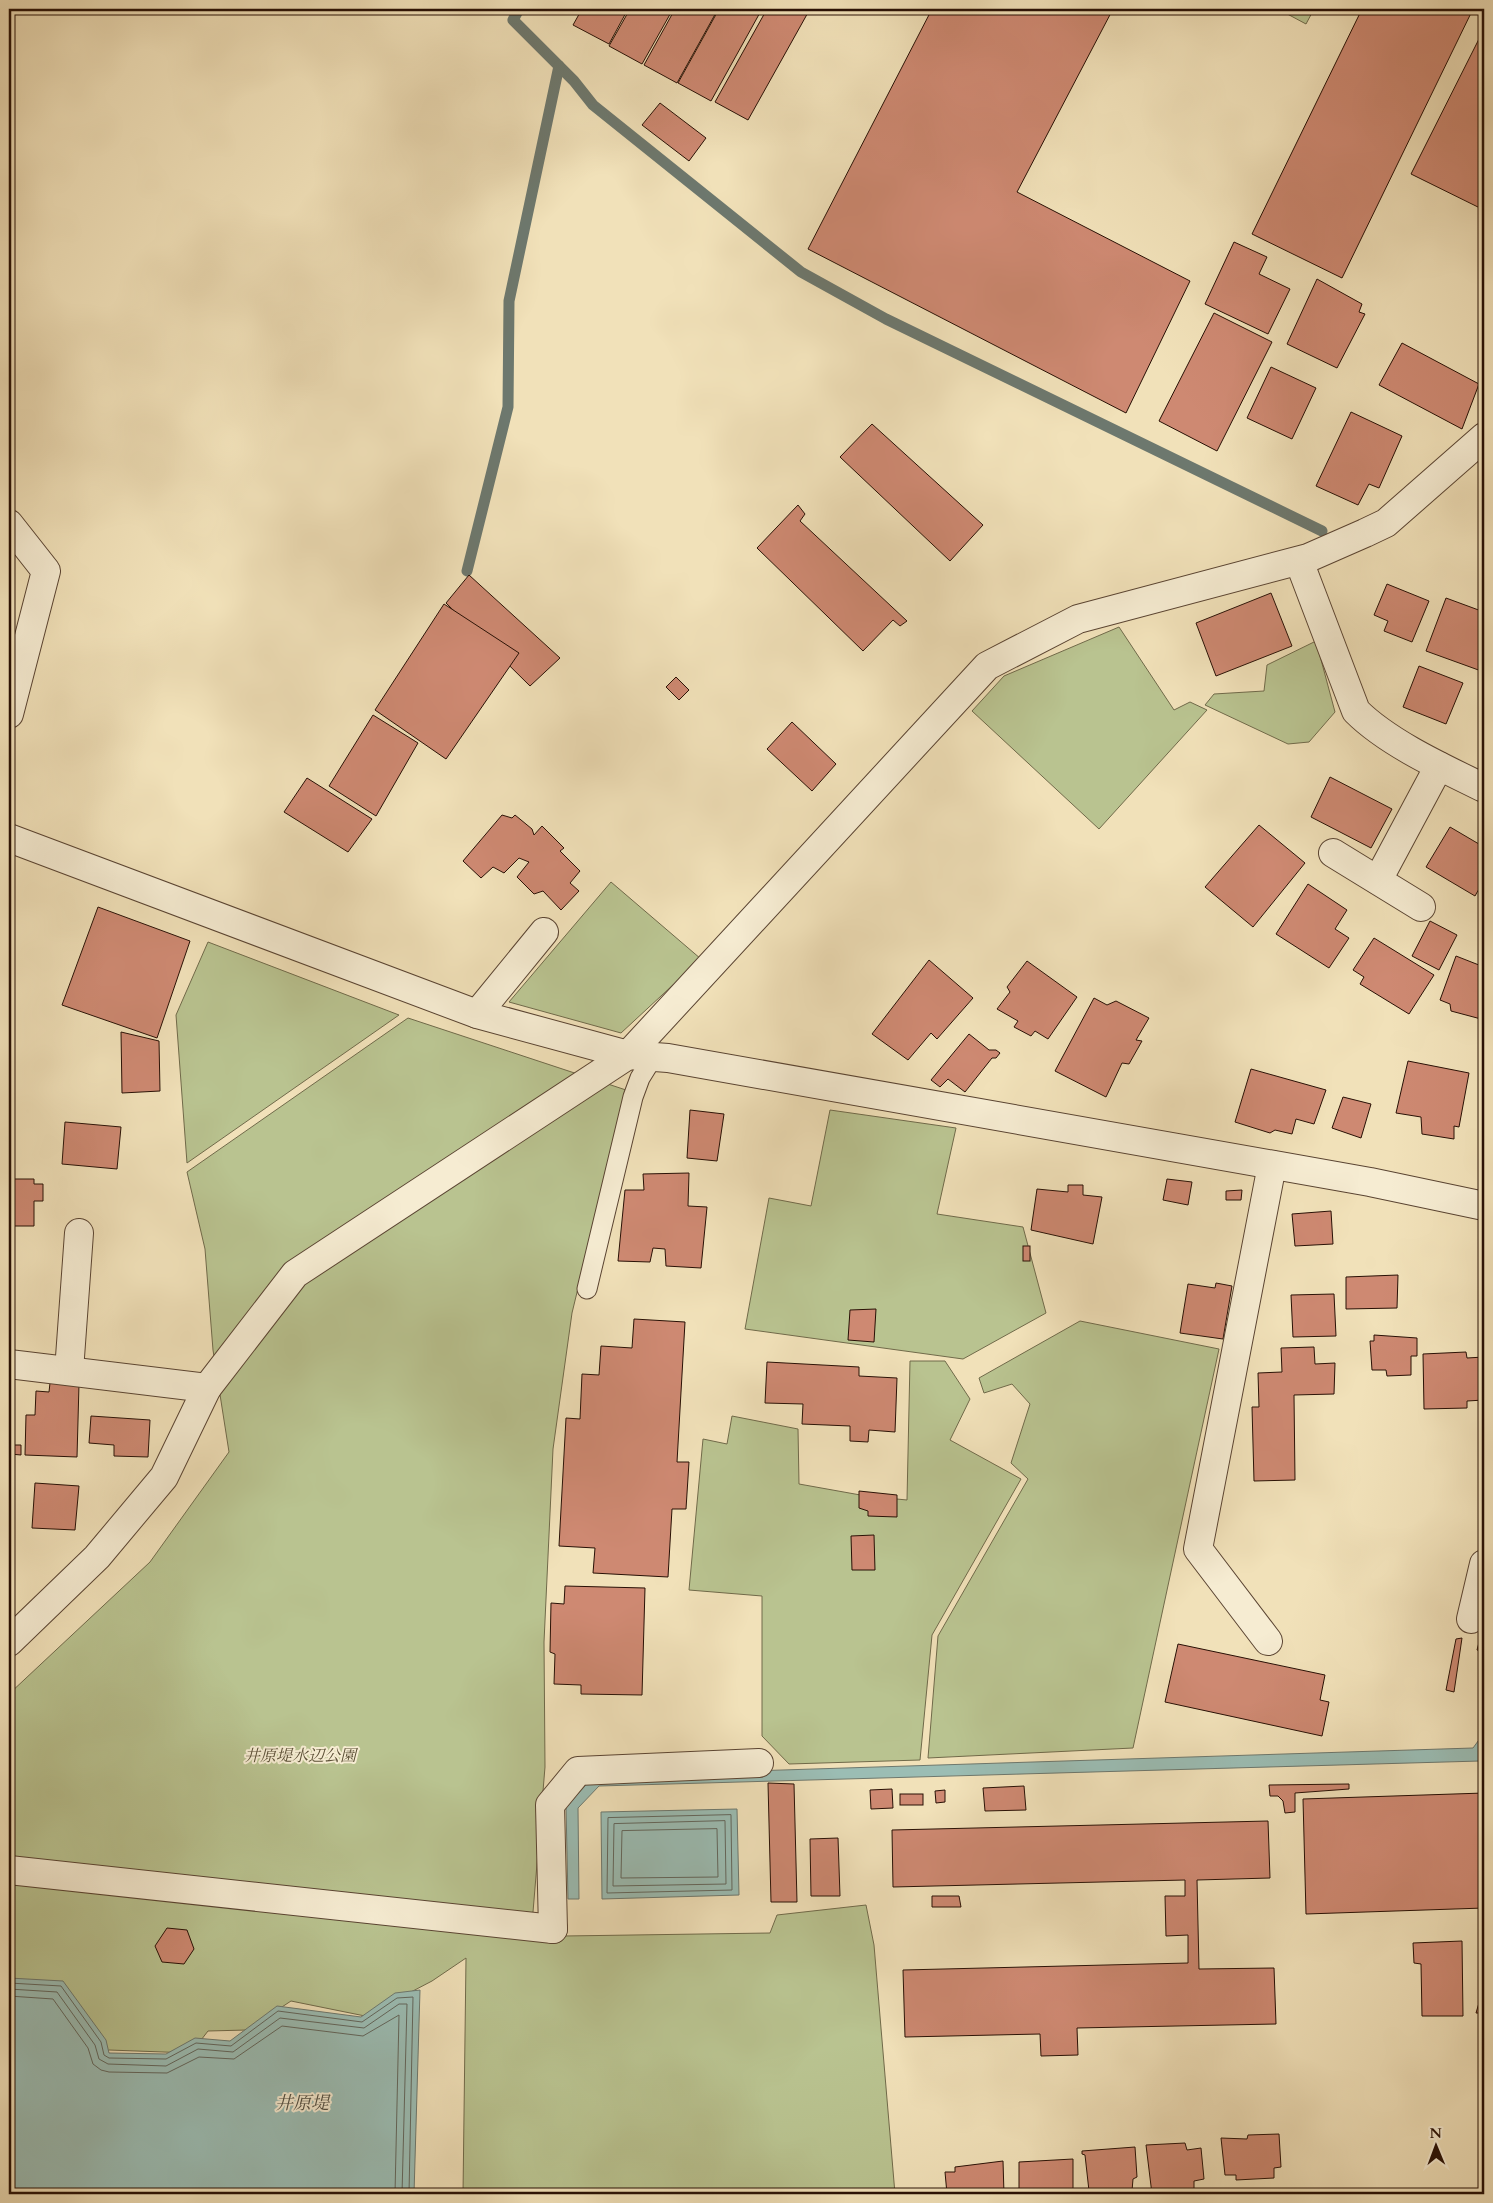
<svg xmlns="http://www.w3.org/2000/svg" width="1493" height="2203" font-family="Cardo,'Noto Serif JP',serif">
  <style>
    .green { fill: #b9c390; stroke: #706a4a }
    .water { fill: #9bbdb4; stroke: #6d786e }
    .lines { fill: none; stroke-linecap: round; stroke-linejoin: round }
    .shore { stroke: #62665c; stroke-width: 1 }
    .stream { stroke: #6d786e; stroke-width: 11 }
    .building { fill: #ce8972; stroke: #281005 }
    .service-casing { stroke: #5a4432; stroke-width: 21 }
    .minor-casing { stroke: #5a4432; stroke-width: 30 }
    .tertiary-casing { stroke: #5a4432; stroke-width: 30 }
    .service { stroke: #f6ecd2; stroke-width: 19 }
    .minor { stroke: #f6ecd2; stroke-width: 28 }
    .tertiary { stroke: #f6ecd2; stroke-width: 28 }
    .labels { text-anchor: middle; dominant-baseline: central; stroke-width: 4; stroke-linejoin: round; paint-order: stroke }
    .park-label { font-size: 16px; font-style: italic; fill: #5b4f36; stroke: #f6ecd2 }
    .water-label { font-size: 18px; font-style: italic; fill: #504d42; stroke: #f6ecd2 }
  </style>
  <rect width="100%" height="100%" fill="#f1e1b9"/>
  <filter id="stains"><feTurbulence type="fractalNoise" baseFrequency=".004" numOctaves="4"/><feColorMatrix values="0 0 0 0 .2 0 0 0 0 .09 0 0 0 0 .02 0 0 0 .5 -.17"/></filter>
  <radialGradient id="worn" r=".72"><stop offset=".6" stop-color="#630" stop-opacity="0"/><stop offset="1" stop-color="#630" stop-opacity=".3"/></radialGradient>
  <g class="green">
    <polygon points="1278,9 1314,9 1306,24"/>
    <polygon points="1119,627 1174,710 1190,702 1207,710 1099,829 972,711 1004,676"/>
    <polygon points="1316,641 1335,712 1309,742 1288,744 1205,705 1214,694 1264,691 1267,665"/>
    <polygon points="611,882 701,959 621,1033 509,1002"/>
    <polygon points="208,942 399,1015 187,1163 176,1015"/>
    <polygon points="408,1018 626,1090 572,1313 553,1449 544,1642 545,1767 533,1912 497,1937 770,1933 777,1915 866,1905 874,1945 895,2194 463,2194 466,1958 432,1981 365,2016 291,2001 247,2030 208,2031 191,2053 109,2050 58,2086 9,2081 9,1694 150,1562 229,1452 213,1350 205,1249 187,1172"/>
    <polygon points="830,1110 956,1128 937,1214 1023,1227 1046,1313 963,1359 745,1329 769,1198 811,1206"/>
    <polygon points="1080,1321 1219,1349 1133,1748 928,1758 938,1636 1028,1479 1011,1463 1030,1404 1012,1384 984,1393 979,1378"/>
    <polygon points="910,1361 945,1361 970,1399 950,1440 1021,1479 932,1635 920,1760 789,1764 762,1736 762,1596 689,1590 703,1439 727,1444 732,1416 798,1429 799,1484 866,1496 907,1500"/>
  </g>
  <g class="water">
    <polygon points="1484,1733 1484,1756 1480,1761 599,1786 578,1808 579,1899 568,1899 566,1807 594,1776 1473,1748"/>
    <polygon points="737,1809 739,1895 602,1899 601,1812"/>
    <polygon points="9,1978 63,1981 106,2040 109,2053 166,2054 195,2038 230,2041 277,2006 361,2017 395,1993 420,1990 414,2194 9,2194"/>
  </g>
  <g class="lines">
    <g class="shore">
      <polygon points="731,1815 732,1890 607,1893 608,1818"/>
      <polygon points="725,1821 726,1884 613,1886 614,1824"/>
      <polygon points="717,1829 718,1877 621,1878 622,1831"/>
      <polyline points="9,1983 61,1986 101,2042 104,2055 109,2058 166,2059 196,2043 231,2046 278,2011 362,2022 397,1998 413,1997 409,2194"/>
      <polyline points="9,1989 57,1992 95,2045 99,2059 108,2064 166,2066 198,2049 233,2052 280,2018 364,2028 399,2004 407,2004 402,2194"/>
      <polyline points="9,1996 53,1999 88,2048 93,2064 101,2070 109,2072 167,2073 199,2057 234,2059 282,2026 363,2036 399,2015 395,2194"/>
    </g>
    <g class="stream">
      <polyline points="519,9 513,20 574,81 593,105 801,272 886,319 1322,531"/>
      <polyline points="467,571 508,407 509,301 559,66"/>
    </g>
  </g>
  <g class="building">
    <polygon points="582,9 628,9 609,44 573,25"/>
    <polygon points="630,9 673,9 642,64 609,46"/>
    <polygon points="675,9 718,9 677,83 644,65"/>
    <polygon points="719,9 762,9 711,101 678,83"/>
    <polygon points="767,9 810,9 748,120 715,102"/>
    <polygon points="932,9 1113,9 1017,192 1190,281 1126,413 808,249"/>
    <polygon points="1362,9 1473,9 1342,278 1252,234"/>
    <polygon points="1484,29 1484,210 1411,174"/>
    <polygon points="660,103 706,138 689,161 642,125"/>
    <polygon points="1234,242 1267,257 1259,274 1290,289 1268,334 1205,304"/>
    <polygon points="1317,279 1362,304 1359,312 1365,314 1337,368 1287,344"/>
    <polygon points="1214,313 1272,342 1217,451 1159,421"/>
    <polygon points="1402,343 1479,384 1462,429 1379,385"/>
    <polygon points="1271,367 1316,388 1292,439 1247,418"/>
    <polygon points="1351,412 1402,436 1379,488 1369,484 1358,505 1316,486"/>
    <polygon points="872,424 983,525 950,561 840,457"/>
    <polygon points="798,505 805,514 800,521 907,621 900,626 893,620 863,651 757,548"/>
    <polygon points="469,575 560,658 530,686 446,603"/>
    <polygon points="1387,584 1429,601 1412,642 1384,631 1388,621 1374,615"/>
    <polygon points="1271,593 1292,646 1216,676 1196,623"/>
    <polygon points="1446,598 1484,612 1484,672 1426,651"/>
    <polygon points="444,604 519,653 446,759 375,710"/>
    <polygon points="1419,666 1463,683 1446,724 1403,707"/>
    <polygon points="676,677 689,690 679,700 666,687"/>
    <polygon points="373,715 418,743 376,816 329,786"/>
    <polygon points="792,722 836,764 812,791 767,749"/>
    <polygon points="1330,777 1392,809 1371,848 1311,817"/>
    <polygon points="307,778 372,819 348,852 284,812"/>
    <polygon points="502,815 512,818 515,815 532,829 534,835 542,826 564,848 560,851 580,871 570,883 579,891 561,910 543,891 534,894 517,877 529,862 519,858 504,873 493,867 481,878 463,861"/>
    <polygon points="1259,825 1305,863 1253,927 1205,887"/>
    <polygon points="1450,827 1484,847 1484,880 1475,896 1426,867"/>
    <polygon points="1308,884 1347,910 1335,929 1349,938 1329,968 1276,934"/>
    <polygon points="98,907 190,941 157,1038 62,1005"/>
    <polygon points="1430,921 1457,935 1439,970 1412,956"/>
    <polygon points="1374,938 1434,975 1409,1014 1360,984 1364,977 1353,970"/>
    <polygon points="1456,956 1484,967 1484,1015 1481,1019 1451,1011 1450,1004 1440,1000"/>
    <polygon points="929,960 973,998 937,1039 931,1033 908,1060 872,1034"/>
    <polygon points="1027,961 1077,997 1048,1039 1035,1031 1031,1036 1014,1027 1018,1021 997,1009 1010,992 1007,987"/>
    <polygon points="1094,998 1107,1005 1116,1001 1149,1018 1136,1040 1142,1041 1129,1064 1122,1063 1106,1097 1055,1071"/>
    <polygon points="121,1032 159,1041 160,1091 122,1093"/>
    <polygon points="969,1034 989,1050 996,1050 1000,1053 996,1058 992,1058 965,1092 948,1079 940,1087 931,1080"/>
    <polygon points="1408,1061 1469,1073 1459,1127 1454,1126 1454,1139 1422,1134 1421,1117 1396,1113"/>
    <polygon points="1251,1069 1326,1090 1314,1124 1296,1119 1292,1134 1275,1130 1270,1133 1235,1122"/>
    <polygon points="1484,1086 1484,1114 1480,1113"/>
    <polygon points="1343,1097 1371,1104 1361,1138 1332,1128"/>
    <polygon points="690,1110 724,1114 717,1161 687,1158"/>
    <polygon points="65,1122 121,1127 117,1169 62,1164"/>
    <polygon points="689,1173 688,1206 707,1207 701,1268 666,1266 665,1249 653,1248 650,1262 618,1261 625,1190 644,1190 643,1174"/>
    <polygon points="9,1179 34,1179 34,1184 43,1184 43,1201 34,1201 34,1226 13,1226 12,1217 9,1218"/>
    <polygon points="1167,1179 1192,1182 1188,1205 1163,1200"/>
    <polygon points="1068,1185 1083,1185 1083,1195 1102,1197 1093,1244 1031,1230 1037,1189 1068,1192"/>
    <polygon points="1242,1190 1241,1200 1226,1200 1226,1191"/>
    <polygon points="1331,1211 1333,1244 1295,1246 1292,1214"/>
    <rect x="1023" y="1246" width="7" height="15"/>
    <polygon points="1398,1275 1397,1308 1346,1309 1346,1277"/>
    <polygon points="1216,1283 1232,1286 1223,1339 1180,1333 1188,1284 1215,1288"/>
    <polygon points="1334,1294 1336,1336 1293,1337 1291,1295"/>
    <polygon points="876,1309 874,1342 848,1340 850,1310"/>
    <polygon points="634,1319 685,1322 677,1462 689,1462 686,1509 672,1509 668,1577 593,1573 595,1548 559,1546 566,1418 580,1419 582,1374 599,1375 601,1346 632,1348"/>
    <polygon points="1374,1335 1417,1338 1417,1356 1411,1356 1411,1375 1387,1376 1386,1370 1372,1370 1370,1341 1374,1341"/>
    <polygon points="1314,1347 1315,1364 1335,1363 1334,1394 1294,1395 1295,1480 1254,1481 1252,1407 1259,1407 1258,1373 1282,1372 1281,1348"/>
    <polygon points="1466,1352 1467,1358 1484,1357 1484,1400 1467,1401 1467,1408 1424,1409 1423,1354"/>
    <polygon points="767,1362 859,1367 859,1376 897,1378 895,1432 869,1430 868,1442 850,1441 850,1426 802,1424 803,1404 765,1403"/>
    <polygon points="50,1383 79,1384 77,1457 25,1455 26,1415 35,1415 36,1391 49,1392"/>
    <polygon points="91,1416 150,1420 148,1457 114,1456 114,1445 89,1443"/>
    <polygon points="10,1445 21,1445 21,1455 10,1454"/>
    <polygon points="35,1483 79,1486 75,1530 32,1528"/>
    <polygon points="859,1491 897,1495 897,1517 868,1516 868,1511 859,1508"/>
    <polygon points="874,1535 875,1570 852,1570 851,1536"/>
    <polygon points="565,1586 645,1588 642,1695 581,1694 581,1685 554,1684 555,1654 550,1652 551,1603 564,1604"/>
    <polygon points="1484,1623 1484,1652 1477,1650"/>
    <polygon points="1462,1638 1454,1692 1446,1690 1456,1639"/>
    <polygon points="1178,1644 1325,1675 1320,1700 1329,1702 1322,1736 1165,1702"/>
    <polygon points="768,1783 794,1784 797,1902 771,1902"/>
    <polygon points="1349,1784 1349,1789 1295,1793 1295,1812 1285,1813 1283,1801 1278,1796 1270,1796 1269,1785"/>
    <polygon points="1024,1786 1026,1810 985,1811 983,1788"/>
    <polygon points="892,1789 893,1808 871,1809 870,1790"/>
    <polygon points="945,1790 945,1802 936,1803 935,1791"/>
    <polygon points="1484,1793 1484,1908 1306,1914 1303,1799"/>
    <rect x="900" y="1794" width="23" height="11"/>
    <polygon points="1268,1821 1270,1878 1197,1880 1199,1969 1274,1968 1276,2024 1077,2028 1078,2055 1041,2056 1040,2034 905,2037 903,1970 1188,1963 1188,1935 1166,1936 1165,1896 1185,1896 1185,1880 893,1887 892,1830"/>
    <polygon points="838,1838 840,1896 811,1896 810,1839"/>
    <polygon points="932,1896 959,1896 961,1907 932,1907"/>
    <polygon points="167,1928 187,1930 194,1949 184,1964 162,1962 155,1946"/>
    <polygon points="1462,1941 1463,2016 1422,2016 1421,1964 1414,1963 1413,1943"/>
    <polygon points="1484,1986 1484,2013 1476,2013"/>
    <polygon points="1279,2134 1281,2167 1274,2168 1274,2178 1236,2180 1236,2175 1225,2175 1221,2138 1247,2139 1248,2135"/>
    <polygon points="1185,2143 1187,2150 1201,2148 1204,2179 1194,2181 1194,2191 1152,2194 1146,2145"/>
    <polygon points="1135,2147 1137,2177 1133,2179 1132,2191 1089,2191 1085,2155 1082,2154 1082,2151"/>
    <polygon points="1073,2159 1073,2194 1019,2194 1019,2162"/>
    <polygon points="1003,2161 1004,2194 947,2194 945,2172 955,2172 955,2167"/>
  </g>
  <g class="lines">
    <g class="service-casing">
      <polyline id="service" points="587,1289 633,1097 640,1078 653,1057"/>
    </g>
    <g class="minor-casing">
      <g id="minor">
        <polyline points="9,524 46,571 9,714"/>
        <path d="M 1299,561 L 1356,711 C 1388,743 1443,768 1484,788"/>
        <polyline points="9,838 477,1014 628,1055 668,1058 1370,1182 1484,1206"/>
        <polyline points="1333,853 1421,907"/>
        <polyline points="1378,880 1439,766"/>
        <polyline points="477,1014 544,932"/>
        <polyline points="9,1364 207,1388 295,1274 628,1055 987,666 1078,619 1308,558 1365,533 1386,523 1484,437"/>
        <polyline points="69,1371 79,1233"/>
        <polyline points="1471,1619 1484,1564"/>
        <polyline points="1268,1641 1198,1549 1272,1165"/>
        <polyline points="553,1929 550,1805 578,1771 759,1763"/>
      </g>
    </g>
    <g class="tertiary-casing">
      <g id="tertiary">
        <polyline points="9,1642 97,1557 164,1477 207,1388"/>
        <polyline points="9,1870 553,1929"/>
      </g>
    </g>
    <use href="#service" class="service"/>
    <use href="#minor" class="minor"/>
    <use href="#tertiary" class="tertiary"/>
  </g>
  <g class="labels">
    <g class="park-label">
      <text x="300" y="1756">井原堤水辺公園</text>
    </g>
    <g class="water-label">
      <text x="302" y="2103">井原堤</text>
    </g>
  </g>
  <rect width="1493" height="2203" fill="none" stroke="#f1e1b9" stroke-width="30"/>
  <rect x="10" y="10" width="1473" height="2183" fill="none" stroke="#281005" stroke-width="2.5"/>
  <rect x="15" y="15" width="1463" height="2173" fill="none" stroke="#281005"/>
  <g transform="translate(1436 2146) rotate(359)" stroke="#f6ecd2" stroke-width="4" paint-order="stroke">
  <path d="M0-4L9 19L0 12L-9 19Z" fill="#281005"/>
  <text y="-8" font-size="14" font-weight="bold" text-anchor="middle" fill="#281005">N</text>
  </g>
  <rect width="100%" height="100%" filter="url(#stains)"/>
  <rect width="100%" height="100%" fill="url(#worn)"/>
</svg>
